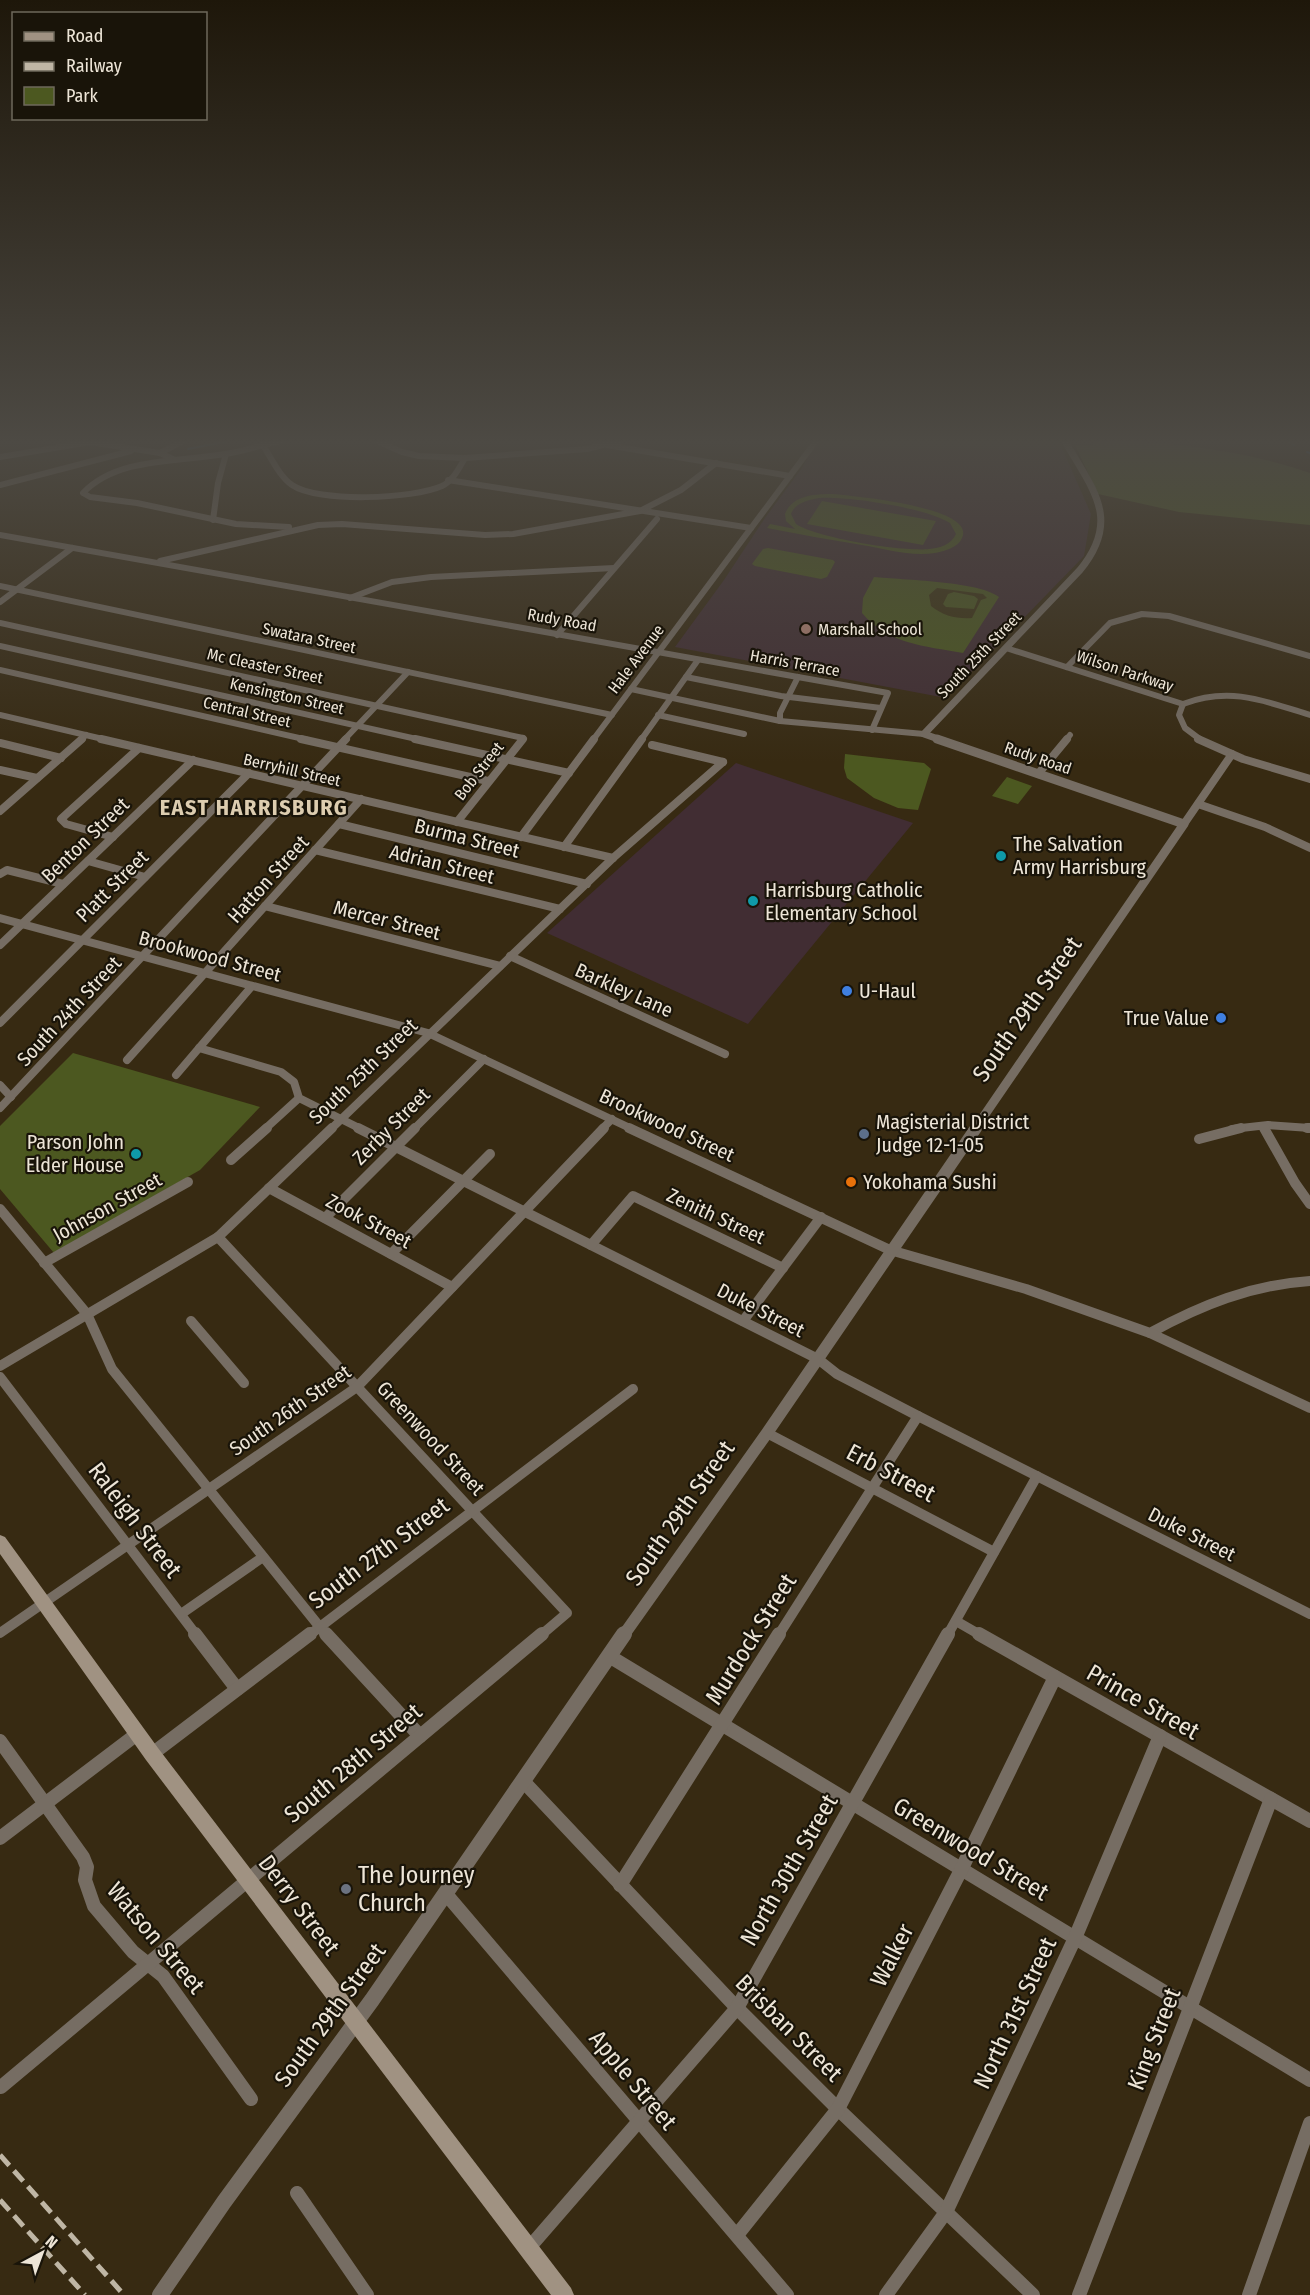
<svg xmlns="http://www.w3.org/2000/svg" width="1310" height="2295" font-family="'Fira Sans Condensed',sans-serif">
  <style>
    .education { fill: #412d33 }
    .green { fill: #4c5820; fill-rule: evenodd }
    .sand { fill: #3c3313; fill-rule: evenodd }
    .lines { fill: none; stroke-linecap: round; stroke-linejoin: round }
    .stream { stroke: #186aa5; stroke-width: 2 }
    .minor-far3 { stroke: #766d63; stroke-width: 6 }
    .minor-far2 { stroke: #766d63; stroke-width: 8 }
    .minor-far1 { stroke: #766d63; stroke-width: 10 }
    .minor { stroke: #766d63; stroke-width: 14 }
    .tertiary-far3 { stroke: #766d63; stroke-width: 7 }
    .tertiary-far2 { stroke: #766d63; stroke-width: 9 }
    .tertiary-far1 { stroke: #766d63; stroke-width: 12 }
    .tertiary { stroke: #766d63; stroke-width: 16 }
    .secondary { fill: #a09282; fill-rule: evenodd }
    .rail { stroke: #bfb6a5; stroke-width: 5; stroke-dasharray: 14 7; stroke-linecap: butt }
    .education-dot { fill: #8d6e63; stroke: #191409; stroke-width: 2 }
    .culture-dot { fill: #0f9aa8; stroke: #191409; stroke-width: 2 }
    .shop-dot { fill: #3f7fe0; stroke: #191409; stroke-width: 2 }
    .service-dot { fill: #5c6f8a; stroke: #191409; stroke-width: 2 }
    .food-dot { fill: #e8710a; stroke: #191409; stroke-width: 2 }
    .worship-dot { fill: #6b7280; stroke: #191409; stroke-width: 2 }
    .labels { text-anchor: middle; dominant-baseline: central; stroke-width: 4.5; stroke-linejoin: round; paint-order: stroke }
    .far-street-label { font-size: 16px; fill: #ede5d7; stroke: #191409 }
    .far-poi-label { font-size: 16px; fill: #ede5d7; stroke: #191409; text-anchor: start }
    .street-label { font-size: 20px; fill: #ede5d7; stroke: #191409 }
    .poi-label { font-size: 20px; fill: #ede5d7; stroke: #191409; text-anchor: start }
    .far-district-label { font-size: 22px; font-weight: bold; letter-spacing: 1.5px; fill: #ddcdb0; stroke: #191409 }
    .near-street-label { font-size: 24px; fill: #ede5d7; stroke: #191409 }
    .near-poi-label { font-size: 24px; fill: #ede5d7; stroke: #191409; text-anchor: start }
  </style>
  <rect width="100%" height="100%" fill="#372a12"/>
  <g class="education">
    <polygon points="816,441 1059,441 1091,514 1084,556 946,698 675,647 724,580 765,518 802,468"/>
    <polygon points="736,763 913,823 748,1024 547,933"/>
  </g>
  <g class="green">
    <path d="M 1093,441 C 1167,441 1240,449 1310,473 L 1310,525 L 1179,512 L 1098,494 L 1075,445 L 1093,446 Z"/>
    <path d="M 833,494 C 853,496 977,507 962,538 C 958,548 944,551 935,553 C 911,557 886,549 862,545 C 830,540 799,534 767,528 L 770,524 L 795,529 L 786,521 L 785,514 C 792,495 816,494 833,494 ZM 819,498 C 847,496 927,508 950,523 L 956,534 C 951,545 940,548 929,549 C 903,552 817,538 796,524 L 791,514 C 795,503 808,500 819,498 Z"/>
    <polygon points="822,501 936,521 923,545 807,524"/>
    <polygon points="768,548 833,560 835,562 827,577 821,579 755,566 752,564 763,549"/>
    <path d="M 874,577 C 902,580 979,581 999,597 L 963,653 C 924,646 888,644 862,613 L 863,598 Z"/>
    <polygon points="845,754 924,763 931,769 918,810 898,808 874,798 847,778 844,768"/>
    <polygon points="1007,777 1032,786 1018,804 992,796"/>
    <polygon points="73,1053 260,1107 200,1170 54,1253 0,1189 0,1126"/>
  </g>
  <path class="sand" d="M 937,588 L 983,594 L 987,598 L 981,600 L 972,618 C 957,619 943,616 931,606 L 929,595 ZM 954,592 L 974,596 L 978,599 L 974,609 L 946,607 L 943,604 L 948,594 Z"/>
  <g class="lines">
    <g class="stream">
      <polyline points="1287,441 1294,445"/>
      <polyline points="188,449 228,441"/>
      <polyline points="1307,452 1310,453"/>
    </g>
    <g class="minor-far3">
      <path d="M 280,441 C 262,445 244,451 225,454 C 179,462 117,457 83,493 L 90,497 L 137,503 L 236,524 L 289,527"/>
      <polyline points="377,441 402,452 419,456 465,458 587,449 618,441"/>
      <path d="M 262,444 C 271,457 279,476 292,485 C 318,503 413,499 442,486 C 453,481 459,468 465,458"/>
      <polyline points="607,445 790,476"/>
      <polyline points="160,453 183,441"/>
      <polyline points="0,457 90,442 160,453 175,460"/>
      <polyline points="448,480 751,528"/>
      <polyline points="0,485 131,451"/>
      <polyline points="213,520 218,483 226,454"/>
      <polyline points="0,535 888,693 872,730"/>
      <polyline points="160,561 318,525 342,524 485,535 513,534 640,511 681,490 716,463"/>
      <polyline points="0,586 612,715"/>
      <polyline points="350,598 392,582 431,577 614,568"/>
      <polyline points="0,602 72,548"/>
      <polyline points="0,623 523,738 521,740"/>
      <polyline points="557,635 657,519"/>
      <polyline points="0,646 421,740"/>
      <polyline points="1006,648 1183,704"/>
      <polyline points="1067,667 1110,623 1142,614 1169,616 1310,656"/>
      <polyline points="0,670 308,740"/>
      <polyline points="686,677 781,696 881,708"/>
      <polyline points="631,689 780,721 924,734"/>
      <polyline points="1183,704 1179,715 1185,728 1201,740"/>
      <path d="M 1183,704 C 1230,686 1265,701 1310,715"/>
      <polyline points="0,715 107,740"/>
      <polyline points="658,715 744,734"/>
      <polyline points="780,721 780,713 798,677"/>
      <polyline points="80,740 86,735"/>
      <polyline points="344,740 408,672"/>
      <polyline points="593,740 816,441"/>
      <polyline points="641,740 698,660"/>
      <polyline points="1066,740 1070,735"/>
    </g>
    <g class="minor-far2">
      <polyline points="101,739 613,858"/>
      <polyline points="301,739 488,781"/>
      <polyline points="415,739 569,773"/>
      <polyline points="1198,739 1243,759 1310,779"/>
      <polyline points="0,743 61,758"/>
      <polyline points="652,745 723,762"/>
      <polyline points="0,770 37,778"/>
      <polyline points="1038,774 1067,739"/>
      <polyline points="1198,804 1265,827 1310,848"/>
      <polyline points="0,811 82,739"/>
      <polyline points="457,822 523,739"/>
      <polyline points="339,824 587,884"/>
      <polyline points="1184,824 1232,754"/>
      <polyline points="113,837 66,824 61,819 139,748"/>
      <polyline points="521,837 594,739"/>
      <polyline points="564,847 642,739"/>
      <polyline points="315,850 560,909"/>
      <polyline points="88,861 145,877"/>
      <polyline points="0,874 7,870 63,884"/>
      <polyline points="265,906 500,966"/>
      <polyline points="0,918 428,1033 632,1129"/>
      <polyline points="0,945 193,760"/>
      <polyline points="510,956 725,1054"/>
      <polyline points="0,1023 249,773"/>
      <polyline points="199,1048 281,1072 294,1082 299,1098 361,1129"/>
      <polyline points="127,1060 361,799"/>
      <polyline points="176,1075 252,986"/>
      <polyline points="0,1085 11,1097"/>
      <polyline points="0,1108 346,739"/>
      <polyline points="1264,1127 1265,1129"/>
      <polyline points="265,1129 299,1098"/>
      <polyline points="331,1129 613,858 723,762"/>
      <polyline points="414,1129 484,1059"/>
      <polyline points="602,1129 612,1119"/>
      <polyline points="1232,1129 1268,1125 1310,1128"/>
    </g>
    <g class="minor-far1">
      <polyline points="358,1128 818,1359 837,1374 918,1416 1310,1614"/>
      <path d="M 629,1128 L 890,1250 L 1026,1289 L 1150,1333 C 1201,1305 1251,1285 1310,1281"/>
      <polyline points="1264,1128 1295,1183 1310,1204"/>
      <polyline points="1307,1128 1310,1128"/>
      <polyline points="1199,1139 1241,1128"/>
      <polyline points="231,1160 267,1128"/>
      <polyline points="269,1188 452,1287"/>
      <polyline points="0,1209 87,1314 112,1369 327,1636"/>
      <polyline points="325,1218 415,1128"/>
      <polyline points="218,1237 567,1613 540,1636"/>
      <polyline points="591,1245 633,1196 783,1268"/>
      <polyline points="391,1254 490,1154"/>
      <polyline points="44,1263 188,1182"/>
      <polyline points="191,1321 244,1383"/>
      <polyline points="743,1321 821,1217"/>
      <polyline points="1150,1333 1310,1408"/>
      <polyline points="0,1366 218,1237 332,1128"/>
      <polyline points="0,1377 197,1636"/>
      <polyline points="767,1433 994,1552"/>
      <polyline points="181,1614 263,1557"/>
      <polyline points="956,1621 982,1636"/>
      <polyline points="0,1633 357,1387 604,1128"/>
      <polyline points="308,1636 633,1389"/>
      <polyline points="778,1636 918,1416"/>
      <polyline points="947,1636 1037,1476"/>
    </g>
    <g class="minor">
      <polyline points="195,1634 237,1689"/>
      <polyline points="326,1634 420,1736"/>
      <polyline points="979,1634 1310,1821"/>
      <polyline points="609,1656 1310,2080"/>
      <polyline points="0,1741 83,1857 87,1867 85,1880 94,1906 133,1952 163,1976 251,2099"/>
      <polyline points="152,1754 310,1634"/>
      <polyline points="524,1782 737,2008 838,2109 1033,2295"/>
      <polyline points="0,1838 137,1734"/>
      <polyline points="620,1885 779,1634"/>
      <polyline points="446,1894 787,2295"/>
      <polyline points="1,2087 542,1634"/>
      <polyline points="297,2193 367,2295"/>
      <polyline points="737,2235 838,2109 961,1870 1055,1677"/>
      <polyline points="528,2249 737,2008 948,1634"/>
      <polyline points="886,2295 946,2212 1075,1938 1160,1736"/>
      <polyline points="1079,2295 1271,1799"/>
      <polyline points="1249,2295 1310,2123"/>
    </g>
    <path class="tertiary-far3" d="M 941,740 L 924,734 L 1080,570 C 1122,519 1092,489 1065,441"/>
    <polyline class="tertiary-far2" points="937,739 1184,824 975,1129"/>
    <polyline class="tertiary-far1" points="623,1636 767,1433 976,1128"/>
    <polyline class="tertiary" points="160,2295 224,2202 372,2000 624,1634"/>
    <polygon class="secondary" points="0,1535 5,1537 158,1748 571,2288 574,2295 551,2295 146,1760 0,1554"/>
    <g class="rail">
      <polyline points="0,2155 124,2295"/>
      <polyline points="0,2200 85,2295"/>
    </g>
  </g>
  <linearGradient id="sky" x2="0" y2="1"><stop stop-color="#1e170a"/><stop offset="0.58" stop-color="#4d4a44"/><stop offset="1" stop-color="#4d4a44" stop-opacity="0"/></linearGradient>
  <rect width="1310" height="762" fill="url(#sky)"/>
  <circle class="education-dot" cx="806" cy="629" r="6"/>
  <g class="culture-dot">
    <circle cx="1001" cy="856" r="6"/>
    <circle cx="753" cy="901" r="6"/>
    <circle cx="136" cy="1154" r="6"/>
  </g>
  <g class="shop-dot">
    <circle cx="847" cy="991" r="6"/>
    <circle cx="1221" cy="1018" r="6"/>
  </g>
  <circle class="service-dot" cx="864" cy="1134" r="6"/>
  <circle class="food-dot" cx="851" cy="1182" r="6"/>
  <circle class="worship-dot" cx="346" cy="1889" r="6"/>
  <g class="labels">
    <g class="far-street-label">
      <text transform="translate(562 620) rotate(10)">Rudy Road</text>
      <text transform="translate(309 638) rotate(12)">Swatara Street</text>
      <text transform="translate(979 655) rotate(-46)">South 25th Street</text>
      <text transform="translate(636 659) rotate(-53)">Hale Avenue</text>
      <text transform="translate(795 663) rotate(10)">Harris Terrace</text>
      <text transform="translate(265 666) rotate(12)">Mc Cleaster Street</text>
      <text transform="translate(1125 671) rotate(18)">Wilson Parkway</text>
      <text transform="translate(287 696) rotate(13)">Kensington Street</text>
      <text transform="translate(247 712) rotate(13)">Central Street</text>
      <text transform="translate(1038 758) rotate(19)">Rudy Road</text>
      <text transform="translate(292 770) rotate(13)">Berryhill Street</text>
      <text transform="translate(479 771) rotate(-52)">Bob Street</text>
    </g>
    <g class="far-poi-label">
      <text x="818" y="629">Marshall School</text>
    </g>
    <g class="street-label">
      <text transform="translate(467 838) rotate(14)">Burma Street</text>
      <text transform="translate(85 840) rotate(-44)">Benton Street</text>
      <text transform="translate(442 864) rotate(14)">Adrian Street</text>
      <text transform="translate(268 879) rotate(-48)">Hatton Street</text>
      <text transform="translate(112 886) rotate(-45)">Platt Street</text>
      <text transform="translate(387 920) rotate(14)">Mercer Street</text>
      <text transform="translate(210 956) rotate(15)">Brookwood Street</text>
      <text transform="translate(624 990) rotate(24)">Barkley Lane</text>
      <text transform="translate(69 1011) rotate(-47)">South 24th Street</text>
      <text transform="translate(363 1071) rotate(-44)">South 25th Street</text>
      <text transform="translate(667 1125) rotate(25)">Brookwood Street</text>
      <text transform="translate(391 1126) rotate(-45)">Zerby Street</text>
      <text transform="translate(107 1207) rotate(-29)">Johnson Street</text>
      <text transform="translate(716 1216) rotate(25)">Zenith Street</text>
      <text transform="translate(369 1221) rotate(28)">Zook Street</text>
      <text transform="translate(761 1310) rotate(27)">Duke Street</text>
      <text transform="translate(290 1410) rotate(-35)">South 26th Street</text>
      <text transform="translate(431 1438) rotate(47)">Greenwood Street</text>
      <text transform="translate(1192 1534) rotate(27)">Duke Street</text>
    </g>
    <g class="poi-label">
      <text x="1013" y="844">The Salvation<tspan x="1013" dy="23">Army Harrisburg</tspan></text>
      <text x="765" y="890">Harrisburg Catholic<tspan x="765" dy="23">Elementary School</tspan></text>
      <text x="859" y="991">U-Haul</text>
      <text x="1209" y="1018" text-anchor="end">True Value</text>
      <text x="876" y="1122">Magisterial District<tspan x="876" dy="23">Judge 12-1-05</tspan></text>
      <text x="124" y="1142" text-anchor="end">Parson John<tspan x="124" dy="23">Elder House</tspan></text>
      <text x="863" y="1182">Yokohama Sushi</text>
    </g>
    <g class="far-district-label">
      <text x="254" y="807">EAST HARRISBURG</text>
    </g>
    <g class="near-street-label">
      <text transform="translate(1027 1009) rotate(-55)">South 29th Street</text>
      <text transform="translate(891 1473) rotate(28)">Erb Street</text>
      <text transform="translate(680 1513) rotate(-55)">South 29th Street</text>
      <text transform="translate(135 1520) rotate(53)">Raleigh Street</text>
      <text transform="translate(379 1553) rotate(-37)">South 27th Street</text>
      <text transform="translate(751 1639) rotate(-58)">Murdock Street</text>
      <text transform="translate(1143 1702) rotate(30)">Prince Street</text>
      <text transform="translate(353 1763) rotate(-40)">South 28th Street</text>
      <text transform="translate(971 1849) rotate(31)">Greenwood Street</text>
      <text transform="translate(789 1870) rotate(-60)">North 30th Street</text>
      <text transform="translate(299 1905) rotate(53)">Derry Street</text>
      <text transform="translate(156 1938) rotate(50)">Watson Street</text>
      <text transform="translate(892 1955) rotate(-63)">Walker</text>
      <text transform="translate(1015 2013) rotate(-65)">North 31st Street</text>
      <text transform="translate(330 2015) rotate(-54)">South 29th Street</text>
      <text transform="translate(789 2028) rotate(45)">Brisban Street</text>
      <text transform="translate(1154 2039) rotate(-69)">King Street</text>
      <text transform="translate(633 2080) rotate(50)">Apple Street</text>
    </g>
    <g class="near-poi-label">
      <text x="358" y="1875">The Journey<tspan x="358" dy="28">Church</tspan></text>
    </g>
  </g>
  <rect x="12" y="12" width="195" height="108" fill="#191409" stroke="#6e685b" stroke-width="1.5"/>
  <rect x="24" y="32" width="30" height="9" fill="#a09282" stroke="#6e685b" stroke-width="1.5"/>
  <text x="66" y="42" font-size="18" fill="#ede5d7">Road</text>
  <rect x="24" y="62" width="30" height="9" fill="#bfb6a5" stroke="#6e685b" stroke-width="1.5"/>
  <text x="66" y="72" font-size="18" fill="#ede5d7">Railway</text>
  <rect x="24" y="87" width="30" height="18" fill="#4c5820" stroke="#6e685b" stroke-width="1.5"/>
  <text x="66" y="102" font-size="18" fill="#ede5d7">Park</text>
  <g transform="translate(42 2253) rotate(41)" stroke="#191409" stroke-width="4.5" paint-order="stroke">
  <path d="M0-4.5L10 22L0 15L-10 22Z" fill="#ede5d7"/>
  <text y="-9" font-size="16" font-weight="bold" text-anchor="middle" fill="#ede5d7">N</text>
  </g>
</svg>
